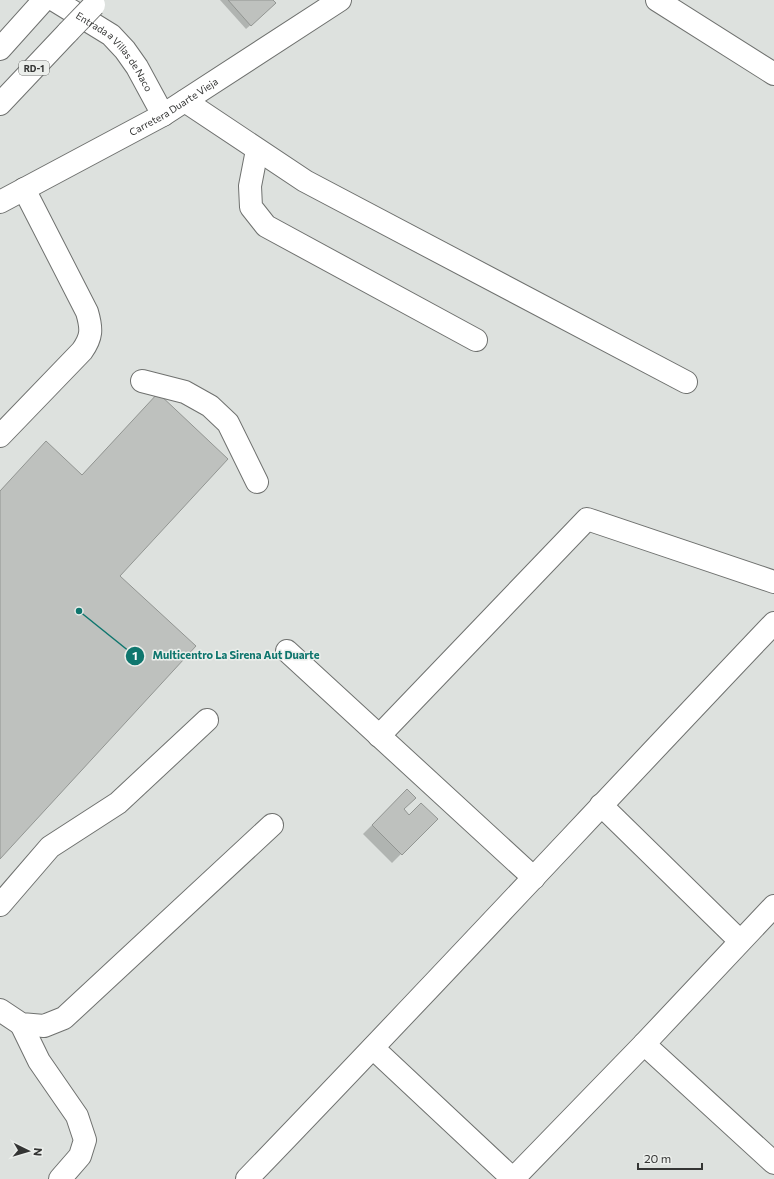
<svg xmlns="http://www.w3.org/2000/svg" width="774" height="1179" font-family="Commissioner,sans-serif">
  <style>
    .shadow { fill: #0003 }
    .building { fill: #bec1be; stroke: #929592 }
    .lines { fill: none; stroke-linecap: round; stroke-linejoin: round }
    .minor-casing { stroke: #6f716f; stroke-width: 24 }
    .highway-casing { stroke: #6f716f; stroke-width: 24 }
    .minor { stroke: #fff; stroke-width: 22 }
    .highway { stroke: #fff; stroke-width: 22 }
    .highway-bridge-casing { stroke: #6f716f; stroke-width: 24; stroke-linecap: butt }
    .highway-bridge { stroke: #fff; stroke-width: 22 }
    .labels { text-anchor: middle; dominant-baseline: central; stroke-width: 3; stroke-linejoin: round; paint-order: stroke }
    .shield { fill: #ebeeeb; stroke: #6b6c6b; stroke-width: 1 }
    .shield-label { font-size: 9px; font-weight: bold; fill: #343534 }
    .street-label { font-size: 10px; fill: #343534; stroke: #ebeeeb }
    .leader { fill: none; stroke: #0f766e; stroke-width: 1.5 }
    .callout-dot { fill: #0f766e; stroke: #ebeeeb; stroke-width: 1.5 }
    .mark-label { font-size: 12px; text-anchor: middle; font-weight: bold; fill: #fff }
    .callout-label { font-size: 11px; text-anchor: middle; font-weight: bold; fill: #0f766e; stroke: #ebeeeb; stroke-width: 3; stroke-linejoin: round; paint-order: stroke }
  </style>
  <rect width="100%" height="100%" fill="#dde1de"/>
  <g class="shadow">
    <polygon points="220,0 271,0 270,8 246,29"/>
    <polygon points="158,394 119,576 0,858 0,491 46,443 81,476"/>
    <polygon points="407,790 403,809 409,816 436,819 392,863 363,834"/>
  </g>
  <g class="building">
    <polygon points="228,0 273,0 276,3 251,26"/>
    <polygon points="158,393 228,459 120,576 196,646 0,859 0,491 46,441 82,475"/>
    <polygon points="407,789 416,798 404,809 409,815 421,803 438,819 402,855 372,825"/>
  </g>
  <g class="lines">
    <g class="minor-casing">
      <g id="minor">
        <path id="s1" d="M 54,0 L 111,35 L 125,50 L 137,67 L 163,115"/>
        <polyline points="657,0 774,74"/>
        <polyline points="185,101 305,181 686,382"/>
        <polyline points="257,150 250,186 251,207 266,226 476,340"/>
        <path id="s2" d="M 0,202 L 163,115 L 340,0"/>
        <polyline points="142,381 185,392 210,406 228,423 257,482"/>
        <path d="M 0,436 L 82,351 C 92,337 92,329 87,312 L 24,189"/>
        <polyline points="287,651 534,878"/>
        <polyline points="379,736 587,519 774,582"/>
        <polyline points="601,805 740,941"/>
        <polyline points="0,905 50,847 118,803 207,720"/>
        <polyline points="0,1010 21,1024 44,1026 64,1018 272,825"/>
        <polyline points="21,1024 39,1061 77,1116 85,1140 80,1156 60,1179"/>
        <polyline points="644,1044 774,1163"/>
        <polyline points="373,1048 513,1179"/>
        <path d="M 247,1179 C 425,995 598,808 774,623"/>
        <polyline points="513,1179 644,1044 774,906"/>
      </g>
    </g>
    <g class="highway-casing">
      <g id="highway">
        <polyline points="0,49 44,0"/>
        <polyline points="0,104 68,32"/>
      </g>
    </g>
    <use href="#minor" class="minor"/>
    <use href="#highway" class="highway"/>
    <g class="highway-bridge-casing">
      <polyline id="highway-bridge" points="68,32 94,5"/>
    </g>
    <use href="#highway-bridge" class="highway-bridge"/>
  </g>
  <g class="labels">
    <rect class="shield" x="19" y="61" width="30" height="14" rx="3"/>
    <g class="shield-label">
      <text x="34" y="68">RD-1</text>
    </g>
    <g class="street-label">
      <text stroke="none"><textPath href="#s1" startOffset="81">Entrada a Villas de Naco</textPath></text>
      <text stroke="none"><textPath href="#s2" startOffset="198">Carretera Duarte Vieja</textPath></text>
    </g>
  </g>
  <path class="leader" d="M79 611L135 656"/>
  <g class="callout-dot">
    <circle cx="79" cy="611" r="4"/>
    <circle cx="135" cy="656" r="10"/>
  </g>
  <g class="mark-label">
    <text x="135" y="660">1</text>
  </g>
  <g class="callout-label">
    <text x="236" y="659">Multicentro La Sirena Aut Duarte</text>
  </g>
  <g transform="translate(28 1151) rotate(95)" stroke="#ebeeeb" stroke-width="3" paint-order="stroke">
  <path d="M0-3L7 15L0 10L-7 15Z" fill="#343534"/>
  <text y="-6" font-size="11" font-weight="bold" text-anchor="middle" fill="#343534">N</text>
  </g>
  <path d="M638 1163v6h64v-6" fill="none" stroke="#343534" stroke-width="2"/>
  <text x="644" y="1163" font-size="12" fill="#343534" stroke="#ebeeeb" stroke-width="3" paint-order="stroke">20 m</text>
</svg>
